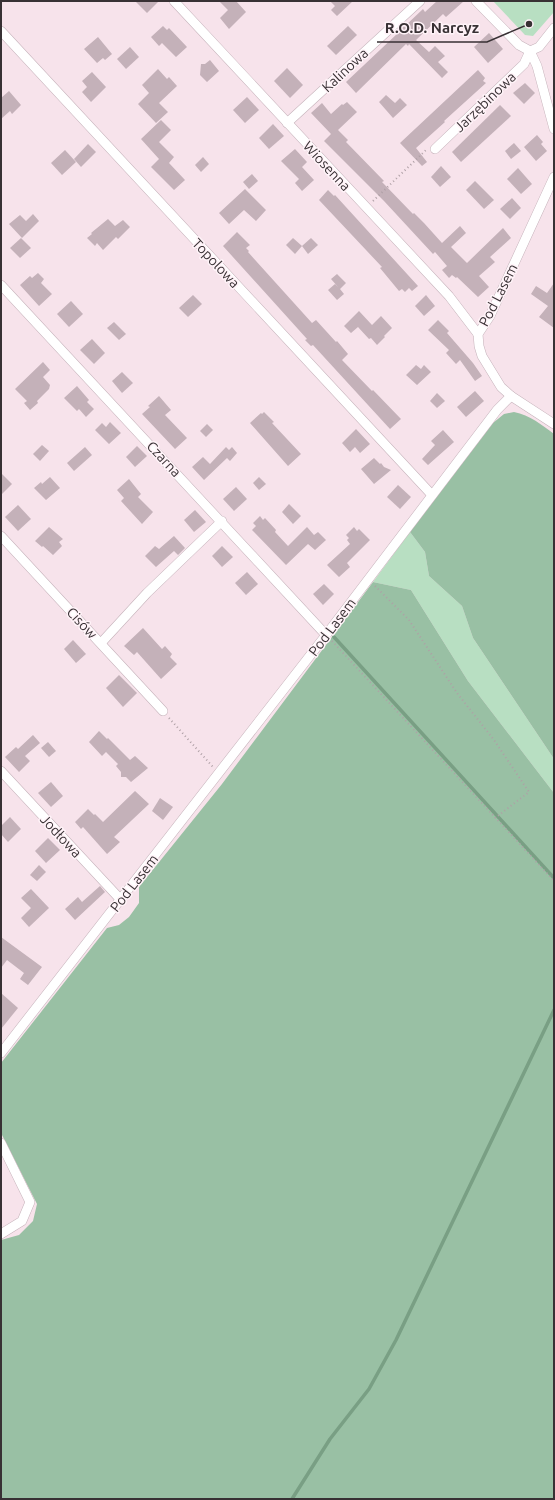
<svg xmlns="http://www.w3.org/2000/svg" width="555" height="1500" font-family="Ubuntu,sans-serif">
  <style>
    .green { fill: #b8dfc2 }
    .forest { fill: #99c0a4 }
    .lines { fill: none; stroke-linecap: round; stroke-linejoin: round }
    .stream { stroke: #799f84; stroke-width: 3.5 }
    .building { fill: #c4b1b9 }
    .minor-casing { stroke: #c6b3bb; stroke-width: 10 }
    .path { stroke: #afa0a6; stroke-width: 2; stroke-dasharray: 1 3; stroke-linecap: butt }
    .minor { stroke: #fff; stroke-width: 9 }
    .labels { text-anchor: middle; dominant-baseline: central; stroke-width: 3; stroke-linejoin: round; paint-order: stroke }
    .street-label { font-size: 14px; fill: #383134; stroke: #fff3f8 }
    .leader { fill: none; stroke: #383134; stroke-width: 1.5 }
    .callout-dot { fill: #383134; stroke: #fff3f8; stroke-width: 1.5 }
    .callout-label { font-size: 15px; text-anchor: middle; font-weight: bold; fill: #383134; stroke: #fff3f8; stroke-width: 3; stroke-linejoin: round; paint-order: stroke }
  </style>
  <rect width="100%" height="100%" fill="#f7e3eb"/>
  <g class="green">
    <polygon points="493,1 554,1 554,12 533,36 525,35"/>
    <polygon points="410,532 425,552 429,576 462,606 473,638 554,759 554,793 468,681 411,590 373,582"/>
  </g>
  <g class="forest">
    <path d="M 514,412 C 530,415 542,425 554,434 L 554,759 L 473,638 L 462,606 L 429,576 L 425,552 L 410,532 L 493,423 L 504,414 Z"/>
    <polygon points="373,582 411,590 468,681 554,793 554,1499 1,1499 1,1240 19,1235 33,1221 37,1204 1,1133 1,1063 107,928 119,925 129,917 139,903 139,887 222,784"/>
  </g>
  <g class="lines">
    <g class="stream">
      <polyline points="334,637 554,878"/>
      <polyline points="292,1499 330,1439 369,1389 396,1340 554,1010"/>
    </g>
  </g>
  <g class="building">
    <polygon points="135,1 159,1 147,13"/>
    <polygon points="219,1 236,1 246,12 229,29 220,18 228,10"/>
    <polygon points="330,1 353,1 337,16 331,10 335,6"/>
    <polygon points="437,1 464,1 446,17 443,14 416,40 429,52 435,46 445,56 438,62 448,72 442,78 409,44 408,46 406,44 356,93 346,82 398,33 396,31 402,25 404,27 423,9 425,12"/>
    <polygon points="163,26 167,30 169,28 187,47 176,57 162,43 159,46 151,37"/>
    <polygon points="348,26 357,35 336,55 327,46"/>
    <polygon points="489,33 503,49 488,63 474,47"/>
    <polygon points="98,37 112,54 105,60 103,58 97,63 84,49"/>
    <polygon points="130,47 139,57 126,69 117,59"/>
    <polygon points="210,60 219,71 207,82 200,75 201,64 205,64"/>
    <polygon points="287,68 303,85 290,98 274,81"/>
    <polygon points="158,69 167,79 169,77 177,86 159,103 168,112 156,123 138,104 149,93 142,85"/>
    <polygon points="478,70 485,78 483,81 486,83 444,121 445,122 416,148 427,162 422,166 400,143"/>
    <polygon points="92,72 106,87 91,102 82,92 87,87 82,81"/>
    <polygon points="525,83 535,93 524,104 513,93"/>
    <polygon points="9,91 21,105 12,114 10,111 1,119 1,98"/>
    <polygon points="386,95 395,103 400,98 407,105 393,118 379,102"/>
    <polygon points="247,97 259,110 245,123 233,110"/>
    <polygon points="347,102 357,112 338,130 348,140 346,142 384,181 382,182 413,214 414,213 424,223 442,243 460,226 466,233 451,247 467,263 503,228 511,238 490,257 495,262 479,276 489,287 478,297 457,277 456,278 452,275 449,278 442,270 447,266 435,252 433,254 384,201 324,141 331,134 311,113 322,103 331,114 342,104 343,105"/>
    <polygon points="500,105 511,116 461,162 452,152"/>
    <polygon points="161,120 171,130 159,142 174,157 169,163 185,180 174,190 151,167 159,159 141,139"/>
    <polygon points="273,124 284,136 269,149 259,138"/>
    <polygon points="537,135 543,142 541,144 547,151 536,161 524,147"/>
    <polygon points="514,143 521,151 511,159 505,151"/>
    <polygon points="88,144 96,152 81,167 74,159"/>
    <polygon points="295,149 307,162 302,167 314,180 302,191 295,183 299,179 281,161"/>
    <polygon points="65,150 76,162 62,175 51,163"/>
    <polygon points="203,157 209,164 201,172 195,165"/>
    <polygon points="441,166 451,177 440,187 431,177"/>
    <polygon points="518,168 532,184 521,194 507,179"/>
    <polygon points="252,174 258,181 249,189 243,182"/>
    <polygon points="475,181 494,200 484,209 466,190"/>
    <polygon points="245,189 266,210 256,221 244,210 229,224 219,213"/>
    <polygon points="328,190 334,196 335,195 418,286 412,291 409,288 405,292 402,289 399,291 380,268 382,267 319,200"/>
    <polygon points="512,198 521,208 510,219 500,209"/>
    <polygon points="33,214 39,221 22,238 9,224 20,215 26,221"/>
    <polygon points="108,219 115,226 123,220 130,227 118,239 116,237 103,250 97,243 95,246 87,238 92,234 91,233"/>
    <polygon points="237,232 250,245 246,248 249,251 248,252 312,323 316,320 336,342 337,341 348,354 342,360 372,391 373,390 401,419 390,429 313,345 311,346 305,340 307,339 223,246"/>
    <polygon points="21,238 31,248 20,258 10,248"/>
    <polygon points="293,238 302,246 295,254 286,245"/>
    <polygon points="311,238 318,245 308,254 302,246"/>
    <polygon points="38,273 44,279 41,283 52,294 39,306 20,285 30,276 32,278"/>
    <polygon points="337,274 346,283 340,289 344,294 337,300 328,290 335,284 338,287 331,279"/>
    <polygon points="554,283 554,328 539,317 548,306 531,294 536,286 547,293"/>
    <polygon points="193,295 202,304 188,317 179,308"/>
    <polygon points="426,295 435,306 424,316 415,306"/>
    <polygon points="71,301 83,314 69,327 57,314"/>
    <polygon points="359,311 372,325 381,316 392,328 384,336 385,337 377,345 371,338 369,339 358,327 351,333 344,326"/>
    <polygon points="438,320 449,331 447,333 473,363 482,376 475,381 460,360 456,364 446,353 449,350 428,330"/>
    <polygon points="114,322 126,334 119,340 107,328"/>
    <polygon points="92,339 105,353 94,364 80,350"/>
    <polygon points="43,362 50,370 43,377 50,385 49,389 37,401 38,403 30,410 24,403 27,401 15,389"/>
    <polygon points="416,365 421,369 424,365 431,372 417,385 406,375"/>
    <polygon points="122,372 133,383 122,393 112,381"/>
    <polygon points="77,386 89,400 87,402 94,409 86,417 79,409 77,411 64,398"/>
    <polygon points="475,391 484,401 466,417 457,407"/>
    <polygon points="437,393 445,401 437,408 430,401"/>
    <polygon points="159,396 171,410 165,415 187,438 175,449 142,414 150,407 148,406"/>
    <polygon points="264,412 274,422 272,423 301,454 288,466 250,423 261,413 262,414"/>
    <polygon points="110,422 121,433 109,444 95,430 102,423 106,427"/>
    <polygon points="207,424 213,430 206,437 200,431"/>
    <polygon points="356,429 370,444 360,453 355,447 350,452 342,443"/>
    <polygon points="443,430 454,442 428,465 422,459 435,445 431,441"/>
    <polygon points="42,445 49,451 40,461 33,454"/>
    <polygon points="137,446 147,456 135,467 126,457"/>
    <polygon points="85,447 92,455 74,471 67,463"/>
    <polygon points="226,447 229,450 232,447 237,453 230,461 227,458 204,480 192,467 203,457 210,464"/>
    <polygon points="374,458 380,464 381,463 384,467 391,470 374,484 361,469"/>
    <polygon points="1,473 12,484 1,495"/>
    <polygon points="50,477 60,488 46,500 34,488 41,482 42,484"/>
    <polygon points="259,477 266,484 259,490 253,483"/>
    <polygon points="129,479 141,494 138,497 153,512 142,524 121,501 124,498 117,490"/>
    <polygon points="398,485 411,497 400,509 387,497"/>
    <polygon points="236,487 247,499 234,511 223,499"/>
    <polygon points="289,504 301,516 293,524 282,512"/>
    <polygon points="18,505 31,519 18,531 5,517"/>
    <polygon points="195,510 206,522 194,532 184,520"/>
    <polygon points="260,516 263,520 265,518 276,530 275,532 288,546 307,527 314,535 318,532 326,540 315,550 308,544 286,565 252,530 256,526 253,523"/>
    <polygon points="49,527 63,539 59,542 62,546 53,555 43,546 42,547 35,541"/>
    <polygon points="354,527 357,531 359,529 370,540 347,563 350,567 339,577 327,565 350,544 347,540 349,538 346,535"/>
    <polygon points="174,536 185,548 178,555 174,551 156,567 145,556 155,546 159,549"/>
    <polygon points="222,546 233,557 222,567 212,556"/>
    <polygon points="247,572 258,584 246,595 235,583"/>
    <polygon points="324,584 334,594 323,605 313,594"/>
    <polygon points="143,628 162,649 165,646 172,654 170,657 177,664 161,679 137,652 134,655 124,646"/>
    <polygon points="73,640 86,654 76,663 64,649"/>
    <polygon points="119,675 137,693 123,707 106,688"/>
    <polygon points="99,731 107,739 108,738 130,760 135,756 148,768 131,782 126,777 121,777 121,772 116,766 118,764 106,752 102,756 89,742"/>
    <polygon points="33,735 40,743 25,756 30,761 19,772 5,757 16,747 18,749"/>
    <polygon points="48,742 56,751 49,757 41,748"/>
    <polygon points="51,782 63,796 51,807 38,793"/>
    <polygon points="135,791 149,804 114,837 120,842 107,854 83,827 81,829 75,822 88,809 94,815 95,814 103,822"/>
    <polygon points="160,798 173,807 163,820 152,811"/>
    <polygon points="10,817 21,829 8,842 1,834 1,826"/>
    <polygon points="48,838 60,850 46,863 35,851"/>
    <polygon points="39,865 46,872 37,881 30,875"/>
    <polygon points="100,886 105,892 75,920 65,909 78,897 82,902"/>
    <polygon points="31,889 49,908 29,927 21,918 31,908 21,898"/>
    <polygon points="1,937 42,967 28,985 20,979 24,973 7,960 1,968"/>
    <polygon points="1,993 18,1008 1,1029"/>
  </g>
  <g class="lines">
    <g class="minor-casing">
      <g id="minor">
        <polyline points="174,1 449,296 478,334"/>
        <polyline points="476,1 519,45 530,51 539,47 554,28"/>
        <polyline points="1,31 432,495"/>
        <polyline points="530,51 537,66 554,129"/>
        <polyline points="287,123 420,1"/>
        <polyline points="435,149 524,64 530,51"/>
        <polyline points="554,177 490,316 478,334 479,346 482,356 501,387 511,396 554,424"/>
        <polyline points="1,285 326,635"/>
        <polyline points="1,536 163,711"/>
        <polyline points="101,643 147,593 222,521"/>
        <polyline points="1,771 121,900"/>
        <polyline points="1,1053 326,635 497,410 511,396"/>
        <polyline points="1,1143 30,1202 22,1221 1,1234"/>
      </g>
    </g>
    <g class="path">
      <polyline points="373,201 426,150"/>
      <polyline points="375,586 409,620 457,693 494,740 529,792 495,818"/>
      <polyline points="332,641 554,881"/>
      <polyline points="169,718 213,767"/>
    </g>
    <use href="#minor" class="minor"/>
  </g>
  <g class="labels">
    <g class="street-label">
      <text transform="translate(345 70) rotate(-43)">Kalinowa</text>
      <text transform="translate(485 102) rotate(-44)">Jarzębinowa</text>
      <text transform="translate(327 166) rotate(47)">Wiosenna</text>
      <text transform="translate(216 263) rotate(47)">Topolowa</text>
      <text transform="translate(498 295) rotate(-63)">Pod Lasem</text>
      <text transform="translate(164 459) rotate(47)">Czarna</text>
      <text transform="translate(82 623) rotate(47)">Cisów</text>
      <text transform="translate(332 627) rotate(-53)">Pod Lasem</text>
      <text transform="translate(61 836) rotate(47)">Jodłowa</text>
      <text transform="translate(134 883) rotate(-52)">Pod Lasem</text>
    </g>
  </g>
  <path class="leader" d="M529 24L487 42H377"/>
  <circle class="callout-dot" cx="529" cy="24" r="4"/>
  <g class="callout-label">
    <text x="432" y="33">R.O.D. Narcyz</text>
  </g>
  <rect width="555" height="1500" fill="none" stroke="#383134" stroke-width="4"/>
</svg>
